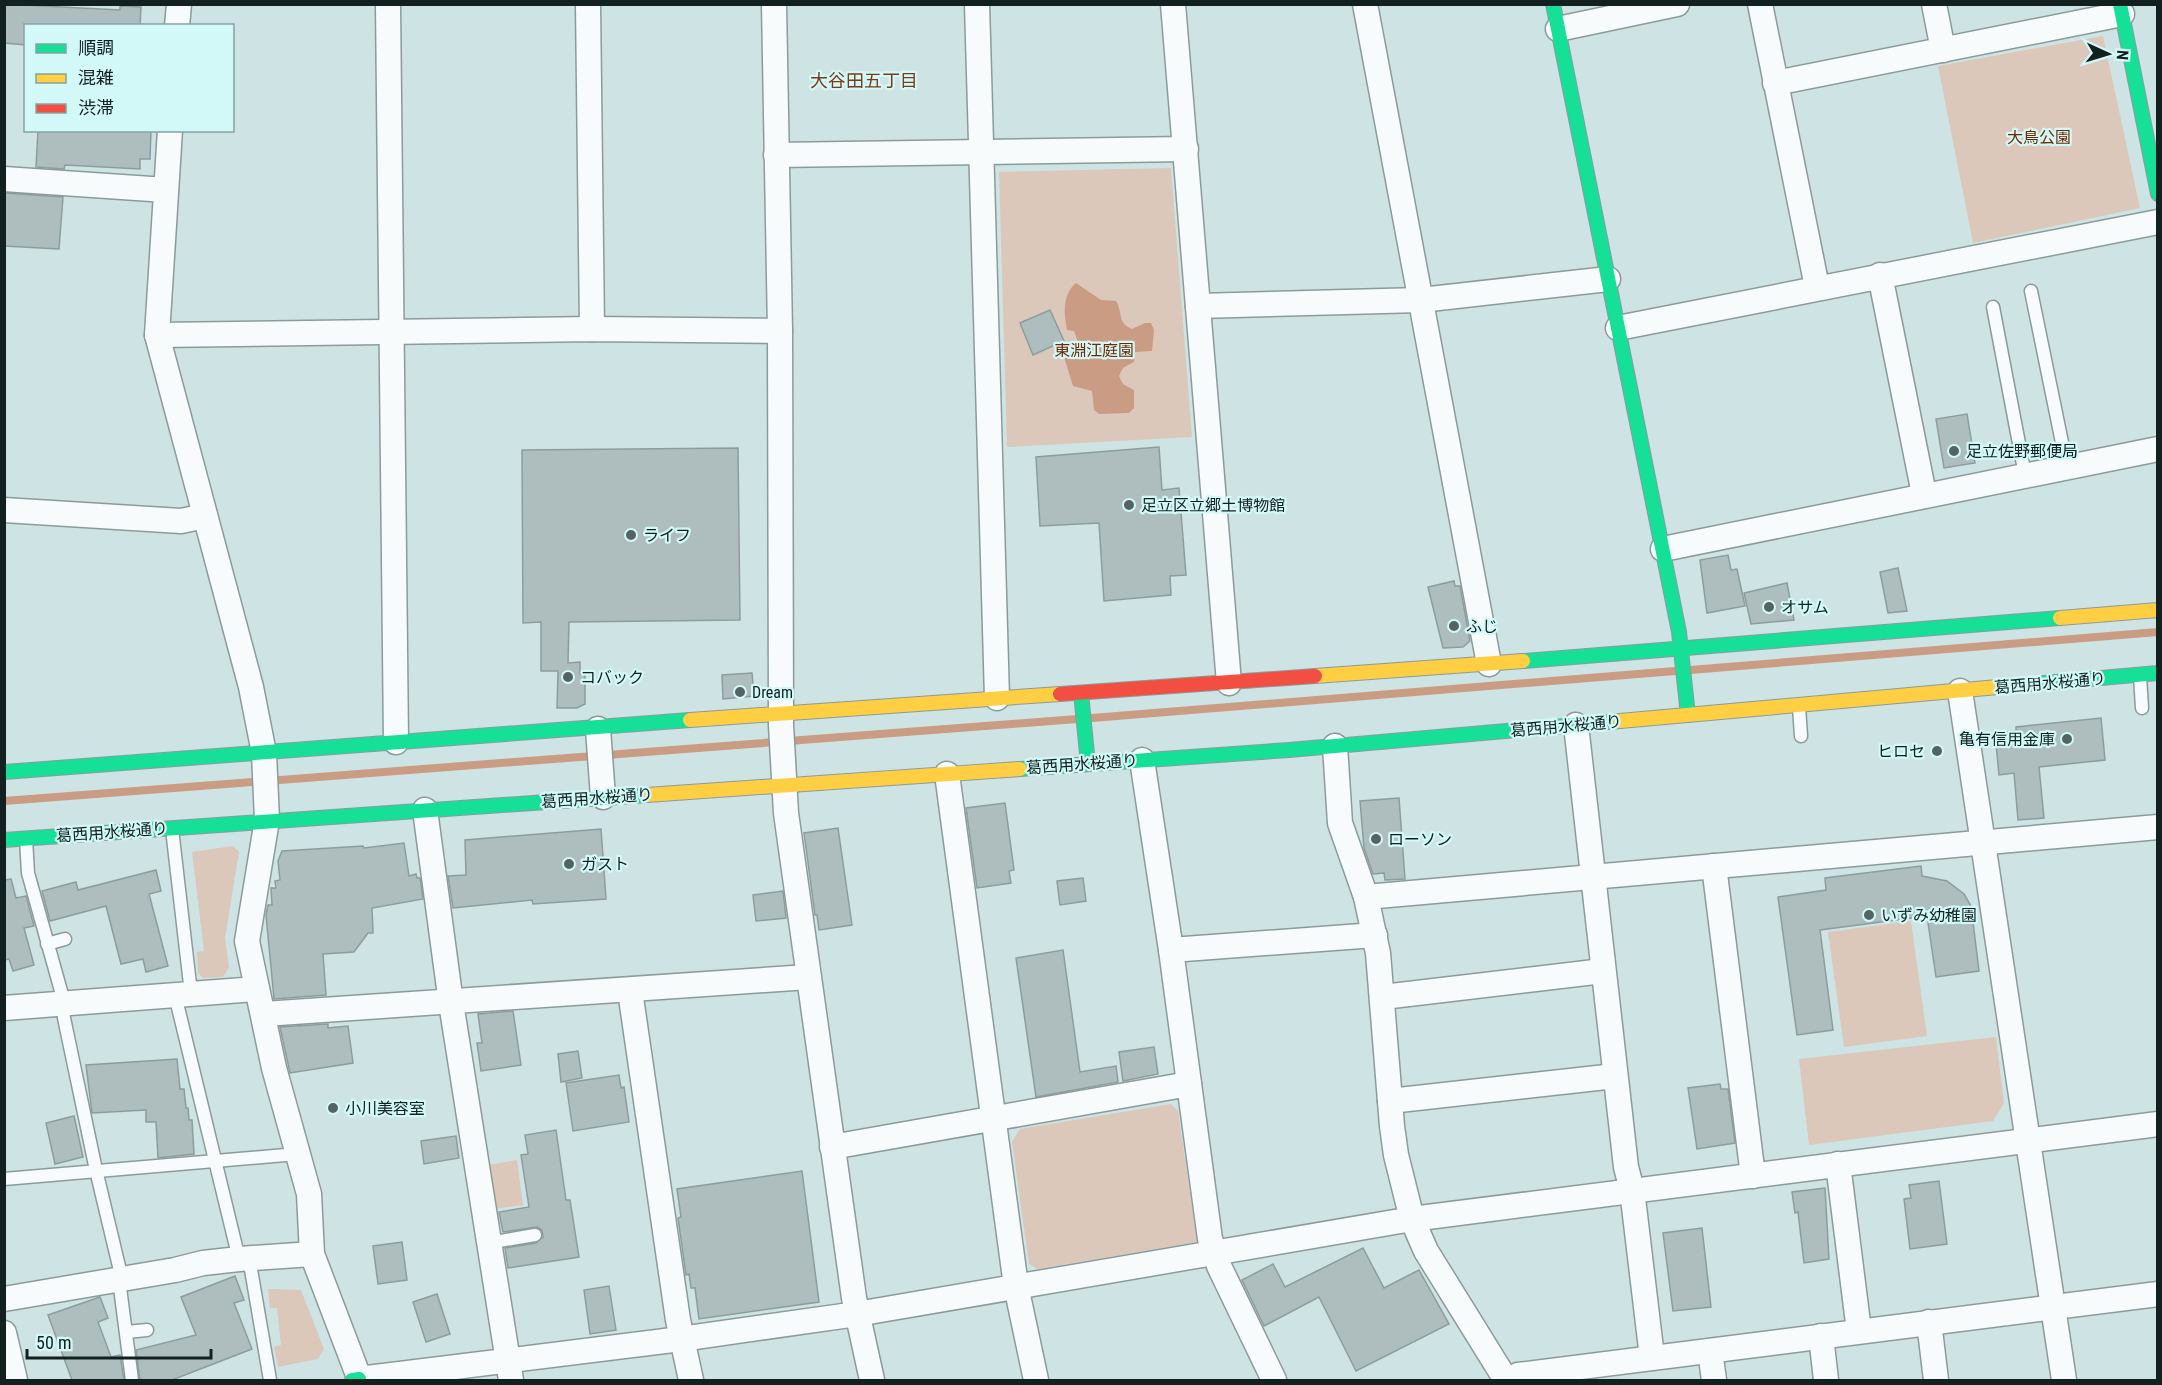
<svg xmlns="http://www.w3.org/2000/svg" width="2162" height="1385" font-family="'Roboto Condensed','Noto Sans JP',sans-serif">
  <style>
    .green { fill: #dbc8bb }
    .water { fill: #ca9c83 }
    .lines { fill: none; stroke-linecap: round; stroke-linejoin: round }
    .stream { stroke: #ca9c83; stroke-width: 8 }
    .building { fill: #aebebe; stroke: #8d9d9d; stroke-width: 1.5 }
    .lane-casing { stroke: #8b9b9b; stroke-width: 15 }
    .street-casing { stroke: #8b9b9b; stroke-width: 27 }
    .fast-casing { stroke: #8b9b9b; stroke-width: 16 }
    .slow-casing { stroke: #8b9b9b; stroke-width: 16 }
    .jam-casing { stroke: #8b9b9b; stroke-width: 16 }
    .lane { stroke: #f8fbfb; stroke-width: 12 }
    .street { stroke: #f8fbfb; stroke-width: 24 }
    .fast { stroke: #16e098; stroke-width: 14 }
    .slow { stroke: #ffcf43; stroke-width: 14 }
    .jam { stroke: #f24e42; stroke-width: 14 }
    .poi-dot { fill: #546464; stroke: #d3f8f8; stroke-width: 2 }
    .labels { text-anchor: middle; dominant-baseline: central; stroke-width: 4.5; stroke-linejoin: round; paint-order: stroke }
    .park-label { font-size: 16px; fill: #6e2900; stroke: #d3f8f8 }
    .poi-label { font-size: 16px; fill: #122020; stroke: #d3f8f8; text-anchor: start }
    .street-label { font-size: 16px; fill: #122020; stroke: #d3f8f8 }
    .neighbourhood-label { font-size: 18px; fill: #7b3b19; stroke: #d3f8f8 }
  </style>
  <rect width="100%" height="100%" fill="#cee3e3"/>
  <g class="green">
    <polygon points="2103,36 2140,208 1973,243 1938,66"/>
    <polygon points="1171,168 1192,437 1007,447 999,172"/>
    <polygon points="233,846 239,852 225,938 229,967 223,977 203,978 198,973 197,952 204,951 192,852"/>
    <polygon points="1911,921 1927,1036 1844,1047 1828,932"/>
    <polygon points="1996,1037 2004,1103 1993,1121 1809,1145 1799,1059"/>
    <polygon points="1171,1104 1178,1111 1197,1242 1038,1269 1029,1264 1012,1142 1020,1129"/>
    <polygon points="517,1160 523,1205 494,1209 488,1165"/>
    <polygon points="268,1289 301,1290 324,1349 318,1359 278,1367 274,1347 281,1345 277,1308 270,1308"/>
  </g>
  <path class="water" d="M 1076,283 L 1101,300 L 1116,301 C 1123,312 1117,323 1132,329 L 1145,323 L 1151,323 L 1154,330 L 1152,351 L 1135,352 L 1134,362 L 1123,368 L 1119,376 L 1123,384 L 1134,390 L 1134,408 L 1129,413 L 1099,414 L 1094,410 L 1092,391 L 1073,386 L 1064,357 L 1077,350 L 1079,344 L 1074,331 L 1067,330 C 1064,313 1062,295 1076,283 Z"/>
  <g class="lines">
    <g class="stream">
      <polyline points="1690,670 2158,632"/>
      <polyline points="1092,718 1675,671"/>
      <polyline points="4,801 1077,719"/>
    </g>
  </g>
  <g class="building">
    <polygon points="4,4 120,10 120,6 141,7 140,26 26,26 26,45 4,43"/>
    <polygon points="38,130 151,130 150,159 140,159 140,169 65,165 64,169 36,167"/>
    <polygon points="4,193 63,197 59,249 4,246"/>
    <polygon points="1050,310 1064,341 1033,355 1020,323"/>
    <polygon points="1967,414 1975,463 1944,468 1936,419"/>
    <polygon points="1159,447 1162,490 1179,488 1186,575 1170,576 1171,595 1104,601 1099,523 1040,526 1036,457"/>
    <polygon points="738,448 740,620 569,622 568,663 580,662 580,674 585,674 585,704 577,708 557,708 558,671 541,671 541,622 523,623 522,450"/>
    <polygon points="1728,555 1731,570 1737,569 1745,606 1707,613 1700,560"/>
    <polygon points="1898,568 1907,611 1888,613 1880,572"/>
    <polygon points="1454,581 1455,586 1460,586 1470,641 1463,647 1443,648 1428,587"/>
    <polygon points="1787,583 1794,620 1751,624 1744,593"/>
    <polygon points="752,673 754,696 723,699 722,675"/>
    <polygon points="2101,718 2105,760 2039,767 2044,818 2018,820 2014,773 1999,775 1995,733 2016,731 2016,727"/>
    <polygon points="1399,798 1405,879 1385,880 1384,873 1373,874 1364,848 1360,801"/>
    <polygon points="1005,803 1014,870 1009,871 1011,883 977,888 966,808"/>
    <polygon points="838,828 852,925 819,930 817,915 815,915 804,833"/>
    <polygon points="601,829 606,899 533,904 532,900 453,908 448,876 466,875 465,840"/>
    <polygon points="404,843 409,876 416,874 417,878 420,878 423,899 372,908 373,933 368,933 354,952 323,954 326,995 274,999 266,915 268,905 272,905 271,888 276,888 275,881 280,880 278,861 282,851 363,846 364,848"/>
    <polygon points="1921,866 1922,876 1947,881 1964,894 1971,906 1979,971 1936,977 1927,916 1820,930 1833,1030 1797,1035 1778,897 1826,890 1825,878"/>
    <polygon points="156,870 161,891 149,894 168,966 146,972 143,959 121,964 106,906 50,921 42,891 76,882 78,890"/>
    <polygon points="1083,878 1086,901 1060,905 1057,881"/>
    <polygon points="11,879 16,898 26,896 34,926 24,928 34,965 13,971 9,959 4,960 4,880"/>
    <polygon points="783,891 786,918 756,921 753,895"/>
    <polygon points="1063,950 1080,1072 1116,1066 1118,1082 1036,1097 1016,958"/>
    <polygon points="513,1011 521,1065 481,1071 477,1043 482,1043 478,1014"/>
    <polygon points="328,1024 328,1028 348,1026 353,1063 290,1073 280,1027"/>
    <polygon points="1154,1047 1158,1074 1123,1081 1119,1052"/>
    <polygon points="578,1051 582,1078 561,1082 558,1054"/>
    <polygon points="177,1059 180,1089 184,1089 186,1108 188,1108 189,1120 192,1120 194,1154 158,1158 156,1122 146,1122 146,1110 92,1113 86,1065"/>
    <polygon points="619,1075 621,1088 624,1087 629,1122 573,1131 566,1083"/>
    <polygon points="1720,1084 1721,1089 1728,1089 1735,1143 1697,1149 1688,1088"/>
    <polygon points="74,1116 83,1157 55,1164 46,1123"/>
    <polygon points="556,1130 566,1200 570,1200 579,1257 508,1268 505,1248 536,1243 543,1237 542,1230 537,1227 503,1232 499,1212 529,1207 521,1155 528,1154 525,1135"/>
    <polygon points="456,1136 459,1158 424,1164 421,1141"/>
    <polygon points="802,1171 819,1302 699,1319 695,1288 691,1288 689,1274 686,1275 678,1218 681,1217 677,1189"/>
    <polygon points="1939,1181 1947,1244 1910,1249 1904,1199 1911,1198 1909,1185"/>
    <polygon points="1825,1188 1829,1259 1804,1263 1798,1212 1795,1213 1792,1192"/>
    <polygon points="1702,1228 1711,1307 1673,1311 1663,1233"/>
    <polygon points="402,1242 407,1280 378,1284 373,1246"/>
    <polygon points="1363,1248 1384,1288 1419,1270 1449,1324 1356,1371 1319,1297 1264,1326 1242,1280 1273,1264 1285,1287"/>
    <polygon points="235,1276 244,1300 234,1303 252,1349 172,1380 140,1380 136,1350 196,1335 181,1297"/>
    <polygon points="609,1286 616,1330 590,1334 584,1290"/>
    <polygon points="437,1294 450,1334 426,1342 413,1302"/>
    <polygon points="100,1297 108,1318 98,1322 111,1357 120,1355 124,1380 72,1380 48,1315"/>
  </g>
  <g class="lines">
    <g class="lane-casing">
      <g id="lane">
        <polyline points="2031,291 2067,467"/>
        <polyline points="1993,307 2025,475"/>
        <polyline points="2140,676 2142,708"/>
        <polyline points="1799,707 1801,736"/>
        <polyline points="172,829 191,993"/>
        <polyline points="26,839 28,873 61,991 64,1018 96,1170 122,1279"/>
        <polyline points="47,944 65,939"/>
        <polyline points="175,995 239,1259"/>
        <polyline points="4,1179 297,1154"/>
        <polyline points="488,1243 535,1235"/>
        <polyline points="249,1258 270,1380"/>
        <polyline points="119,1280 132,1380"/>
        <polyline points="126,1332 147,1330"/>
      </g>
    </g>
    <g class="street-casing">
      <g id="street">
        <polyline points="388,4 396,742"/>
        <polyline points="588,4 592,329"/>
        <polyline points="774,4 780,331 781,725 786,813 854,1298 872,1380"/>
        <polyline points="977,4 997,698"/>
        <polyline points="1173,4 1229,683"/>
        <polyline points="1365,4 1489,664"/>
        <polyline points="1760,4 1817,287"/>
        <polyline points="1934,4 1943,50"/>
        <polyline points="177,26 179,4"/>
        <polyline points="1558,29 1677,4"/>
        <polyline points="1775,83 2122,14"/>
        <polyline points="170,130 157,335 251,687 264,753 267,820 247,941 274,1068 309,1194 312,1254 360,1380"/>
        <polyline points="776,155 1186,149"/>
        <polyline points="4,179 166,190"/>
        <polyline points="1880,275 1924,494"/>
        <polyline points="1198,306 1421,300 1608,279"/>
        <polyline points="1618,328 2158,222"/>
        <polyline points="157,335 592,329 780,331"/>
        <polyline points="4,510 181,521 205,516"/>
        <polyline points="1663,549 2158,449"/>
        <polyline points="1960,691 2064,1380"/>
        <polyline points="1576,725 1626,1167 1632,1190 1652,1357"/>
        <polyline points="598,729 603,797"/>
        <polyline points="1335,746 1340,823 1366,897 1378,953 1392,1126 1396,1155 1412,1219 1426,1251 1506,1380"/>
        <polyline points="1142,760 1171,950 1210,1239 1219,1266 1274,1380"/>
        <polyline points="947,774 1016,1286 1036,1380"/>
        <polyline points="425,810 451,1003 511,1380"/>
        <polyline points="1714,866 1753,1176"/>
        <polyline points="1366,897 2158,827"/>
        <polyline points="1171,950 1375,935"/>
        <polyline points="630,991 678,1320 691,1380"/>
        <polyline points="1383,997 1603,971"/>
        <polyline points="4,1008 257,989"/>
        <polyline points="264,1014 808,977"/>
        <polyline points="1390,1101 1615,1076"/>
        <polyline points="832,1147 1189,1084"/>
        <polyline points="1838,1164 1859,1331"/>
        <polyline points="4,1299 175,1270 203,1263 239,1259 312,1254"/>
        <polyline points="1929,1322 1936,1380"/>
        <polyline points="4,1333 15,1380"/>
        <polyline points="1821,1336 1826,1380"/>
        <polyline points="1710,1351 1714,1380"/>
        <polyline points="359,1379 681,1339 857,1314 1412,1219 2158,1124"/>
        <polyline points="1509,1380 1518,1375 2158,1294"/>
      </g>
    </g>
    <g class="fast-casing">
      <g id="fast">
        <polyline points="1553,4 1679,632 1688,715"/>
        <polyline points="2120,4 2158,194"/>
        <polyline points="1523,661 2060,618"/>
        <polyline points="2009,686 2158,673"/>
        <polyline points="1081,693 1088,764"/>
        <polyline points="1020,769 1289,750 1620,721"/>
        <polyline points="4,772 690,720"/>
        <polyline points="4,840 647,795"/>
        <polyline points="352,1380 359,1379"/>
      </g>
    </g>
    <g class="slow-casing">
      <g id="slow">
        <polyline points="2060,618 2158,610"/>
        <polyline points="1315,676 1523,661"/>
        <polyline points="690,720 1060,694"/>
        <polyline points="1620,721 2009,686"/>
        <polyline points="647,795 1020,769"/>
      </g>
    </g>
    <g class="jam-casing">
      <polyline id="jam" points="1060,694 1315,676"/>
    </g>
    <use href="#lane" class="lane"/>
    <use href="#street" class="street"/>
    <use href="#fast" class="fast"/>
    <use href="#slow" class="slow"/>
    <use href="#jam" class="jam"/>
  </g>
  <g class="poi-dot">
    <circle cx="1954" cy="451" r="6"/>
    <circle cx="1129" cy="505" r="6"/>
    <circle cx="631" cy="535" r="6"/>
    <circle cx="1769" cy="607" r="6"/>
    <circle cx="1454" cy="626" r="6"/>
    <circle cx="568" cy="677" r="6"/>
    <circle cx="740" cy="692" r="6"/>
    <circle cx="2067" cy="739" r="6"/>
    <circle cx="1937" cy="751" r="6"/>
    <circle cx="1376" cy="839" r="6"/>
    <circle cx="569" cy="864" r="6"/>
    <circle cx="1869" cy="915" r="6"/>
    <circle cx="333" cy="1108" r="6"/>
  </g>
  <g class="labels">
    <g class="park-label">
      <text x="2039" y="137">大鳥公園</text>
      <text x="1094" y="350">東淵江庭園</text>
    </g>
    <g class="poi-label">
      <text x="1966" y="451">足立佐野郵便局</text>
      <text x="1141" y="505">足立区立郷土博物館</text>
      <text x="643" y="535">ライフ</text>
      <text x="1781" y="607">オサム</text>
      <text x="1466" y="626">ふじ</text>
      <text x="580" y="677">コバック</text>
      <text x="752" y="692">Dream</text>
      <text x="2055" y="739" text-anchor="end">亀有信用金庫</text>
      <text x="1925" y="751" text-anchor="end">ヒロセ</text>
      <text x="1388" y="839">ローソン</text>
      <text x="581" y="864">ガスト</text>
      <text x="1881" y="915">いずみ幼稚園</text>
      <text x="345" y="1108">小川美容室</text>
    </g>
    <g class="street-label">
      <text transform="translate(2050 683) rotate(-5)">葛西用水桜通り</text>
      <text transform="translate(1566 726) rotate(-5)">葛西用水桜通り</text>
      <text transform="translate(1082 764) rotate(-4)">葛西用水桜通り</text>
      <text transform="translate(597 798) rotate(-4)">葛西用水桜通り</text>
      <text transform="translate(112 832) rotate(-4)">葛西用水桜通り</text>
    </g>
    <g class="neighbourhood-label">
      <text x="864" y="80">大谷田五丁目</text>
    </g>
  </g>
  <rect width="2162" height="1385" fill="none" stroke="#122020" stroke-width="12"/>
  <rect x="24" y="24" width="210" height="108" fill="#d3f8f8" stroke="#86a2a2" stroke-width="1.5"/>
  <rect x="36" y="44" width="30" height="9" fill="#16e098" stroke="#86a2a2" stroke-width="1.5"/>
  <text x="78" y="54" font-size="18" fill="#122020">順調</text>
  <rect x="36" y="74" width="30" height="9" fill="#ffcf43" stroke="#86a2a2" stroke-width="1.5"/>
  <text x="78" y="84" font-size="18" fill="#122020">混雑</text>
  <rect x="36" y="104" width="30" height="9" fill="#f24e42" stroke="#86a2a2" stroke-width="1.5"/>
  <text x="78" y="114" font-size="18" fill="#122020">渋滞</text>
  <g transform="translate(2108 54) rotate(94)" stroke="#d3f8f8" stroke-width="4.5" paint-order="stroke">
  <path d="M0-4.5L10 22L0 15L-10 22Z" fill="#122020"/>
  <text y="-9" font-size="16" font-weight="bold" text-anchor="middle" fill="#122020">N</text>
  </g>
  <path d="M27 1349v9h184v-9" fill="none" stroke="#122020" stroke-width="3"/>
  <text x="36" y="1349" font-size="18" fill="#122020" stroke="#d3f8f8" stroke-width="4.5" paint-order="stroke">50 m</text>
</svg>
